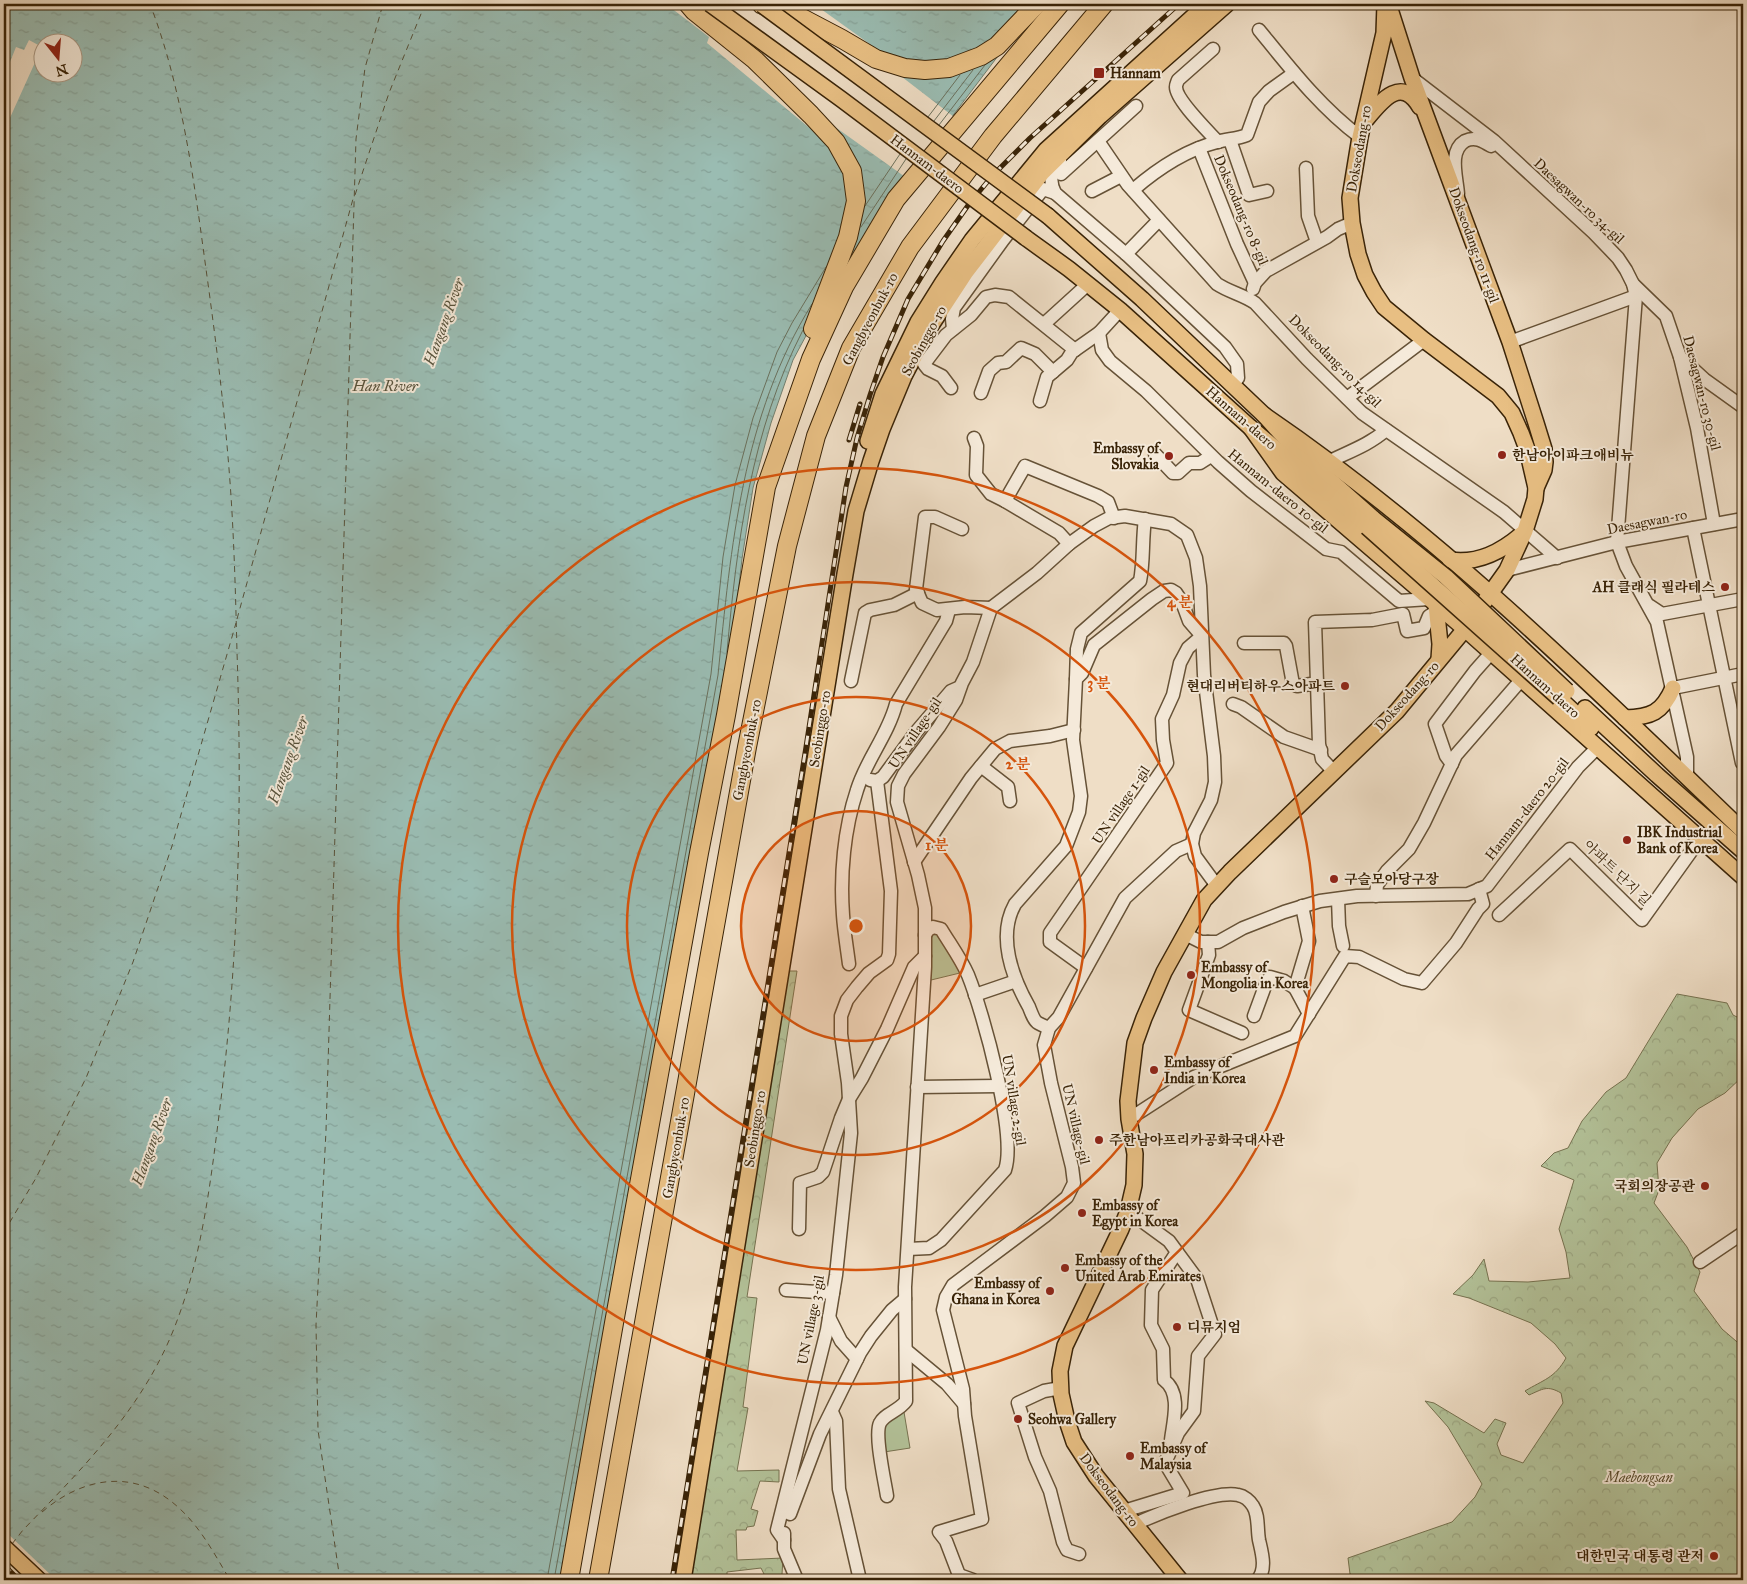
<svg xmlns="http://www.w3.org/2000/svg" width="1747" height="1584" font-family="'IM FELL Great Primer','Noto Serif KR',serif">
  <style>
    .forest { fill: url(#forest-crowns); stroke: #767250 }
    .green { fill: #b3c299; stroke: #767250 }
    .water { fill: url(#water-ripples); stroke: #737f6e; fill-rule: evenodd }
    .pier { fill: #efdec6 }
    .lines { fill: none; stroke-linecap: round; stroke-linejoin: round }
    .shore { stroke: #6a705c; stroke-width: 1 }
    .ferry { stroke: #56513a; stroke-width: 1; stroke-dasharray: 6 5; stroke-linecap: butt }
    .minor-casing { stroke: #665237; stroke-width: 15 }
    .major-casing { stroke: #392307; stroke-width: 18 }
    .highway-casing { stroke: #392307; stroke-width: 20 }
    .minor { stroke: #f5eada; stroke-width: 12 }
    .major { stroke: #e8bf83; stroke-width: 15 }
    .highway { stroke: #e8bf83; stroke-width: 18 }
    .rail-casing { stroke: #392307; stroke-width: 5 }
    .rail { stroke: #f5eada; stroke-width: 3; stroke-dasharray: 9; stroke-linecap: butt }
    .major-bridge-casing { stroke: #392307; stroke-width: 18; stroke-linecap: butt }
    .major-bridge { stroke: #e8bf83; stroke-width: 15 }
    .ring { fill: none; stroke: #d6540c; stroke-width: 2.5 }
    .poi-dot { fill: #8f2418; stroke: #f5eada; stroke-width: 2 }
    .labels { text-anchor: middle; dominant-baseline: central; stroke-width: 4; stroke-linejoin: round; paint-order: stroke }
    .poi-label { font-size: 14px; font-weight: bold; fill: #392307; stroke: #f5eada; text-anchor: start }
    .street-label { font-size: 14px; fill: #392307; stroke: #f5eada }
    .park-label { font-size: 14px; font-style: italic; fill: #584b2c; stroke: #f5eada }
    .water-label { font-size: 15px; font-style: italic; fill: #56513a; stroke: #f5eada }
    .centre { fill: #d6540c; stroke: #f5eada; stroke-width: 2.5 }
    .ring-label { font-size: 15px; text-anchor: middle; font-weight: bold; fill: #d6540c; stroke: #f5eada; stroke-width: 4; stroke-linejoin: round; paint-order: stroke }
  </style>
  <defs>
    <pattern id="forest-crowns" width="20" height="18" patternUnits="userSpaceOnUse" patternTransform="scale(1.25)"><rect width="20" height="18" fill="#b3c299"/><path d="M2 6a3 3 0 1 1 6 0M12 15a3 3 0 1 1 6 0" fill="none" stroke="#9ba682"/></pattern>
    <pattern id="water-ripples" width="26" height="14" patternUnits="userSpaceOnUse" patternTransform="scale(1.25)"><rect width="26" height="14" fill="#9abcb2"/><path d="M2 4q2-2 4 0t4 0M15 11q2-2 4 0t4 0" fill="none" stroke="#85a198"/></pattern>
  </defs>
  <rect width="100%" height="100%" fill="#efdec6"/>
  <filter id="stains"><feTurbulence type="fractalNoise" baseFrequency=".004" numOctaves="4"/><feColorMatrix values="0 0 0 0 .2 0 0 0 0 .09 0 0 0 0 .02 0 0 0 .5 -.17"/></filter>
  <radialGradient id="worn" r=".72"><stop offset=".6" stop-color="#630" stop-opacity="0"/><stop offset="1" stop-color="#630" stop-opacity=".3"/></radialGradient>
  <g class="forest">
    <polygon points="787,971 797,971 747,1297 757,1298 743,1407 748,1408 737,1471 779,1470 779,1482 760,1481 751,1509 758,1511 754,1526 747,1527 746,1530 736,1530 737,1560 783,1558 782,1574 785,1580 767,1580 761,1568 727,1572 727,1580 689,1580"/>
    <path d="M 1677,994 L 1727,1003 L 1733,1015 L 1743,1020 L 1743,1076 L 1725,1093 L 1698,1109 L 1672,1138 L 1657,1163 L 1659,1190 L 1654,1203 L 1687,1247 L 1700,1272 L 1694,1291 L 1722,1329 L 1743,1347 L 1743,1580 L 1365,1580 L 1365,1579 L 1350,1574 L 1348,1558 L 1452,1522 L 1475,1497 L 1482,1484 L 1448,1427 L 1425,1401 L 1434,1403 L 1484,1433 L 1495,1419 L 1506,1423 L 1497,1444 L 1501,1455 L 1523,1463 L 1563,1403 L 1561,1393 C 1547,1385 1543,1389 1529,1395 L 1525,1391 C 1543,1380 1555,1378 1566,1358 L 1555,1344 L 1531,1323 L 1469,1298 L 1453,1294 L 1473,1275 L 1484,1259 L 1489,1281 L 1528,1282 L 1570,1278 L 1566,1252 L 1559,1229 L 1574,1180 L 1541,1166 L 1554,1153 L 1568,1148 L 1582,1121 L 1606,1092 L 1626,1078 Z"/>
  </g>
  <g class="green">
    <polygon points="934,929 964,972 927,981 928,935"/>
    <path d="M 904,1412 L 910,1448 L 884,1452 C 880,1425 881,1426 904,1412 Z"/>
  </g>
  <path class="water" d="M 11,4 L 1043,4 L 998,56 L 907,176 L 808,332 L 793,360 L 771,423 L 753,488 L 742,559 L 735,620 L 565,1580 L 4,1580 L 4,18 ZM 42,42 L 72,42 L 72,72 L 42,72 Z"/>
  <g class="pier">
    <polygon points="666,4 814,4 871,45 867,50 954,117 908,179 824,119 812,130 707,43 709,37"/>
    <polygon points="29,40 42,47 4,131 4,77 16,47 24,50"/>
    <polygon points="4,1530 56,1580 4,1580"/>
  </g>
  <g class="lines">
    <g class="shore">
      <polyline points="928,117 960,75"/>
      <polyline points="934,121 973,70"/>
      <polyline points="939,125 985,65"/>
      <polyline points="865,206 900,154"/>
      <polyline points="861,227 906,159"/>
      <path d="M 727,652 C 737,541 751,431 803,330"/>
      <polyline points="547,1580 711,674 723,557 735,485 753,418 777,352 792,323 826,267"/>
      <path d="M 554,1580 L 718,675 C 731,546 742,417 812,304"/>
    </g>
    <g class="ferry">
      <polyline points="355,195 389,93 425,4"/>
      <polyline points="237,619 353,199"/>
      <polyline points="4,1232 36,1178 86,1078 133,962 172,846 236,623"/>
      <path d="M 42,1512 C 84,1476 136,1468 179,1508 C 201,1528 215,1555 230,1580"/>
      <path d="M 12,1544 L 23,1530 C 83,1468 144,1407 175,1326 C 204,1252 212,1170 222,1091 C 239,945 242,798 237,652 C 236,612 235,572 233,532 C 229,444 218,356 206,269 C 194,181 182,87 150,4"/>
      <polyline points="340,1580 318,1430 316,1325 326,1131 356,139 365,68 383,4"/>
    </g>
    <g class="minor-casing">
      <g id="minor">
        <path d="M 1259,30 C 1290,68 1320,107 1360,137"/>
        <path d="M 1213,49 L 1178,80 C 1177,83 1176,84 1176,87 C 1176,100 1208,131 1218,142"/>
        <polyline points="1412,78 1494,141 1594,233 1618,258 1626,270 1633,284 1636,296 1617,542 1626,566 1657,622 1687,757 1687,778"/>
        <polyline points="1230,140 1249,195 1267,191"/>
        <path d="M 1098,141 L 1128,185 L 1217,284 C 1229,292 1244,295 1255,303 L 1307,359 L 1362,413 L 1504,512 L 1557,558"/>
        <polyline points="1199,148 1237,244 1255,283"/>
        <path d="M 1060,161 C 1052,172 1048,179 1055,193 L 1126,254 L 1225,347 L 1237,364 L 1238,378 L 1231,385"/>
        <polyline points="1306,168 1308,216 1317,242"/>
        <polyline points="1061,174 1136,106"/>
        <path d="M 1133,190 C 1156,170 1186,150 1217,142 C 1227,139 1237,139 1247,135 L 1259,102 L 1269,91 L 1294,73"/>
        <polyline points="1092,191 1121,176"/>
        <path d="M 1458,194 C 1457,178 1448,151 1465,141 C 1475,136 1483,141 1491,146"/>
        <polyline points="1126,254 1159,220"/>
        <polyline points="1633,284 1666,316 1680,357 1697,428 1714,524"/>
        <polyline points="1253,289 1255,283 1266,271 1327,237 1338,229 1352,223"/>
        <polyline points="1044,324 1088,284"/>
        <polyline points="953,329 952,319 954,308 1003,240 1043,189 1055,193"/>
        <polyline points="1099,333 1102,350 1110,361 1146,391 1218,462 1251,491 1326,549 1341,552 1399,601 1429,599"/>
        <polyline points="1510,342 1636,296"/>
        <polyline points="1680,357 1704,379 1743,407"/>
        <polyline points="951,388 942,376 928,369 924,364 946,335 971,315 986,297 995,295 1009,297 1075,350"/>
        <polyline points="981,393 989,371 998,363 1006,362 1021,348 1035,354 1053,372"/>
        <polyline points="1347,398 1424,340"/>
        <polyline points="1040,401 1047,377 1067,360 1072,352 1099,333 1120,310"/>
        <polyline points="974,438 977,446 976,475 991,494 1005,501 1059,533 1069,544"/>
        <polyline points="1155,454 1173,473 1178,473 1189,463 1200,463 1211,456"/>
        <path d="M 1328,462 C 1348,452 1369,445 1386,430"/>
        <polyline points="1005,501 1025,466 1098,496 1108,502 1114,518"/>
        <polyline points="1693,528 1742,763"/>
        <polyline points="962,529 935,517 925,517 916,589 922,603 937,610 965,607 991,608"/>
        <polyline points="1507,570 1617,542 1743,519"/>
        <polyline points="1650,606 1662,614 1743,599"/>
        <polyline points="1244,643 1284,643 1286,646 1293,684 1297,686 1318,683"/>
        <path d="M 1076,679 L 1077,649 L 1081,633 L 1140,581 C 1144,561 1142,540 1145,519"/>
        <polyline points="851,681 865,613 870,610 894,605 918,593"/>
        <polyline points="1673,688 1743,674"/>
        <polyline points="1233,704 1241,707 1284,737 1321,750"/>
        <polyline points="1452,764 1446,756 1435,724 1475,671 1491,653"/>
        <polyline points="981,766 1008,787 1010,801"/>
        <polyline points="1334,772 1322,759 1319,744 1315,622 1372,620 1403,614 1407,631 1424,628 1429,616 1437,611"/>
        <polyline points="870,780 877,781 883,777 916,732 951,691 960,687"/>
        <polyline points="914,862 971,778 995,749 1010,741 1050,736 1074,730"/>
        <polyline points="1376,896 1377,885 1387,871 1409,849 1424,823 1456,755 1522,679"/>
        <polyline points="1338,899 1339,926 1343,946"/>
        <polyline points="1302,906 1309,941 1295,988 1309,1014"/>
        <polyline points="1499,915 1570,849 1642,920 1700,839"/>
        <polyline points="1185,934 1201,942 1218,942 1243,928 1284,912 1320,901 1357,896 1468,894 1487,886 1578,767 1598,747"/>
        <polyline points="1208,942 1209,955 1189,1010 1242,1033"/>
        <path d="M 849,964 C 847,948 844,931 843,915 C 840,875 844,829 857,790 C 866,760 888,735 896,704 L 946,621 L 949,610"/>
        <polyline points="975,995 1016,981"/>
        <polyline points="1254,1016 1265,986 1270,977 1284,981 1295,988"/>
        <path d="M 1049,1028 C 1046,1027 1042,1025 1038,1023 C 1034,1021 1031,1012 1029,1007 C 1012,977 997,936 1015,904 L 1066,846 L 1079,812 L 1081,796 L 1073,740 L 1076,679 L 1082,673 L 1094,645 L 1152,599 L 1164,591 L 1171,590 L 1176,593 L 1182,602 L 1189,621 L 1202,636 L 1188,648 L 1180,663 L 1173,695 L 1162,719 L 1163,740 L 1167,763 L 1050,933 L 1050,942 L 1086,968"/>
        <polyline points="917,1087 998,1086"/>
        <polyline points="1129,1119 1194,1077 1295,1036 1345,956 1359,957 1404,979 1422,983 1456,943 1478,909 1483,904 1479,889"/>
        <polyline points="799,1229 800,1183 818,1177 823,1172 841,1118 849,1099 862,1078 887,1029 914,967 925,956"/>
        <path d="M 908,1249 L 929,1248 L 941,1240 L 1005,1170 C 1017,1135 983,1012 968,975 C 961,959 950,944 941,929 L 933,927 L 928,930 L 925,935"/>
        <polyline points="1700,1262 1743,1233"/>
        <polyline points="786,1290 833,1293"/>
        <polyline points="829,1317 841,1341 857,1359"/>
        <polyline points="906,1350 947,1384 964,1404"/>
        <polyline points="1061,1388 1044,1391 1018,1403 1035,1457 1050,1491 1063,1542 1067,1550 1079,1554"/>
        <polyline points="832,1412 836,1421 839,1489 860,1580"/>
        <path d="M 1171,1440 C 1173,1422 1182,1393 1164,1380 L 1163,1349 L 1151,1325 L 1152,1290 L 1177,1252"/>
        <path d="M 887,1496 C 885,1482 874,1435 880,1423 C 884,1414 899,1411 906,1401 L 905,1287 L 925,967 L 925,908 L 918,875 L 897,802 L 898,786 L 904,774 L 939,727 L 956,700 L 962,683 L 973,662 L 991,608 L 1037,573 L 1069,544 L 1094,526 L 1109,518 L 1125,516 L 1171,524 L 1187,535 L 1196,558 L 1200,586 L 1204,675 L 1214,756 L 1215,782 L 1211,800 L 1194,833 L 1192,844 L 1195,856 L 1217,886"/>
        <polyline points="1124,1511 1183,1493 1165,1463 1178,1433 1194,1411 1198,1356 1215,1334 1197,1279 1169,1241 1128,1211"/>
        <polyline points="790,1514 820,1434 860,1353 871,1336 892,1310 905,1299"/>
        <path d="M 1135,1524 C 1157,1514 1215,1490 1238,1495 C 1244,1496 1250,1501 1253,1506 C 1259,1515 1257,1529 1259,1540 C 1262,1553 1267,1570 1257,1580"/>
        <polyline points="784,1533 784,1549 797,1580"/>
        <polyline points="784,1540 777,1530 827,1330 836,1275 851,1133 848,1083 841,1034 841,1016 847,1000 857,987 869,973 887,960 889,954 891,891 877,781"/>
        <polyline points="959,1575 946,1541 939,1532 982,1519 965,1416 963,1389 943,1310 946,1297 953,1285 1045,1216 1067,1197 1074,1183 1072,1167 1051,1083 1044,1045 1049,1028 1059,1017 1125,898 1176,851 1192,844"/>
        <polyline points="959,1575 973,1580"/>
      </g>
    </g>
    <g class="major-casing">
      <g id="major">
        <polyline points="1389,6 1412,78 1510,342 1536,423 1544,449 1545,462 1544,470 1536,488"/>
        <path d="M 1364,122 C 1380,103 1400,74 1420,107"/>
        <polyline points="1048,216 1142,299 1264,415 1295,449 1374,519"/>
        <polyline points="1026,238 1069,269 1120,310 1251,428 1367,527"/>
        <path d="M 1264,415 C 1439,534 1591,685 1743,831"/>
        <polyline points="1251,428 1283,473 1465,629 1743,877"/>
        <polyline points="868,441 883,394 918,322 943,282 972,240 1046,150 1207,4"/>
        <path d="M 1450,560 C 1478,564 1501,552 1522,534"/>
        <polyline points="1436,605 1440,644 1439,659"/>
        <polyline points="1559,698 1591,728"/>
        <polyline points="1585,708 1657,775 1743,851"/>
        <path d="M 1625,718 C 1651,717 1662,713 1673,688"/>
        <polyline points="4,1547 39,1580"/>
        <polyline points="683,1580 845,574 856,511 871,461 882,429 904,376 928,330 966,272 1042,173 1100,116 1227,4"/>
        <polyline points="1180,1580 1096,1476 1074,1442 1067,1421 1061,1394 1060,1371 1065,1346 1121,1229 1128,1211 1134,1185 1135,1154 1129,1119 1128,1101 1135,1043 1144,1018 1164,972 1204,900 1230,872 1397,711 1465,629 1507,570 1525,531 1535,499 1536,488 1527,449 1521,433 1512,413 1498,396 1424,340 1384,307 1374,292 1365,275 1358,254 1352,223 1350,198 1360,137 1384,33 1385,4"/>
      </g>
    </g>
    <g class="highway-casing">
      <g id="highway">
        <polyline points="688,4 694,11 755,60 811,115 836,142 852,171 856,201 848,237 813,329"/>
        <polyline points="762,5 785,9 842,39 876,59 905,68 925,70 949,68 981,56 997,46 1037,4"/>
        <polyline points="569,1580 614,1323 699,853 726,715 766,487 811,359 844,287 896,199 1060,4"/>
        <polyline points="598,1580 747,747 787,546 816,436 851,348 910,247 993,136 1104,4"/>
      </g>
    </g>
    <use href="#minor" class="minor"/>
    <use href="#major" class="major"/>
    <use href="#highway" class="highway"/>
    <g class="rail-casing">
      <g id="rail">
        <polyline points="849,440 860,404"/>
        <polyline points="4,1565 19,1580"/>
        <polyline points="672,1580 806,747 846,487 857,438 870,395 883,357 908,299 943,241 969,204 993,175 1030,138 1179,4"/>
      </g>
    </g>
    <use href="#rail" class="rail"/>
    <g class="major-bridge-casing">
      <g id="major-bridge">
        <polyline points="710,4 841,99 1026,238"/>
        <polyline points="762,5 1048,216"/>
        <polyline points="1374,519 1446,577 1567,691"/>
        <polyline points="1367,527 1559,698"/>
      </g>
    </g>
    <use href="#major-bridge" class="major-bridge"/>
  </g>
  <circle cx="856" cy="926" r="115" fill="#d6540c" fill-opacity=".12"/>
  <g class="ring">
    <circle cx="856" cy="926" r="115"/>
    <circle cx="856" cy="926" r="229"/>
    <circle cx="856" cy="926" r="344"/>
    <circle cx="856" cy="926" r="458"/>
  </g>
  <g class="poi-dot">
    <rect x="1093" y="67" width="12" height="12" rx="2.5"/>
    <circle cx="1502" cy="455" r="5"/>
    <circle cx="1169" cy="456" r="5"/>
    <circle cx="1725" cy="587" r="5"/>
    <circle cx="1345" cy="686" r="5"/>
    <circle cx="1627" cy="840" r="5"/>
    <circle cx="1334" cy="879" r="5"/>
    <circle cx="1191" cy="975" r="5"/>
    <circle cx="1154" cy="1070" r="5"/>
    <circle cx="1099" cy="1140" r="5"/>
    <circle cx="1705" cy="1186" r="5"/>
    <circle cx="1082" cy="1213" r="5"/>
    <circle cx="1065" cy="1268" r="5"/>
    <circle cx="1050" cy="1291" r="5"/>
    <circle cx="1177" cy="1327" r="5"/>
    <circle cx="1018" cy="1419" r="5"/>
    <circle cx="1130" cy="1456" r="5"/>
    <circle cx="1714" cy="1556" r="5"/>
  </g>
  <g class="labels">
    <g class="poi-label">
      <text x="1110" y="73">Hannam</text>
      <text x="1159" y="448" text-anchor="end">Embassy of<tspan x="1159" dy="16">Slovakia</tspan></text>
      <text x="1512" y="455">한남아이파크애비뉴</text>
      <text x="1715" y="587" text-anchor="end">AH 클래식 필라테스</text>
      <text x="1335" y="686" text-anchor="end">현대리버티하우스아파트</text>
      <text x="1637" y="832">IBK Industrial<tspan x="1637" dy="16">Bank of Korea</tspan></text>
      <text x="1344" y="879">구슬모아당구장</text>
      <text x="1201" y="967">Embassy of<tspan x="1201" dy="16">Mongolia in Korea</tspan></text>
      <text x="1164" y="1062">Embassy of<tspan x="1164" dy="16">India in Korea</tspan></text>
      <text x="1109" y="1140">주한남아프리카공화국대사관</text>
      <text x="1695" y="1186" text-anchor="end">국회의장공관</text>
      <text x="1092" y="1205">Embassy of<tspan x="1092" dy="16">Egypt in Korea</tspan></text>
      <text x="1075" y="1260">Embassy of the<tspan x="1075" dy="16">United Arab Emirates</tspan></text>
      <text x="1040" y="1283" text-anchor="end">Embassy of<tspan x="1040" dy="16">Ghana in Korea</tspan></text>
      <text x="1187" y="1327">디뮤지엄</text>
      <text x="1028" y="1419">Seohwa Gallery</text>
      <text x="1140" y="1448">Embassy of<tspan x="1140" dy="16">Malaysia</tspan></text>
      <text x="1704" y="1556" text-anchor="end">대한민국 대통령 관저</text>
    </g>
    <g class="street-label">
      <text transform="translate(1359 149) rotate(-80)">Dokseodang-ro</text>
      <text transform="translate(927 164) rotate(37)">Hannam-daero</text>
      <text transform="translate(1579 201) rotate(43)">Daesagwan-ro 34-gil</text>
      <text transform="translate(1241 210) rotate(67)">Dokseodang-ro 8-gil</text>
      <text transform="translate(1474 245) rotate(70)">Dokseodang-ro 11-gil</text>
      <text transform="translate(870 319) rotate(-62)">Gangbyeonbuk-ro</text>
      <text transform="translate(924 341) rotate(-61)">Seobinggo-ro</text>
      <text transform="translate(1335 361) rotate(45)">Dokseodang-ro 14-gil</text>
      <text transform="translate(1702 393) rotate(76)">Daesagwan-ro 30-gil</text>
      <text transform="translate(1241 418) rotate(41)">Hannam-daero</text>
      <text transform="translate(1278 491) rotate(39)">Hannam-daero 10-gil</text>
      <text transform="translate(1647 522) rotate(-11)">Daesagwan-ro</text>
      <text transform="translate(1545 686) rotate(42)">Hannam-daero</text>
      <text transform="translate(1407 696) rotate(-48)">Dokseodang-ro</text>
      <text transform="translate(820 729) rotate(-81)">Seobinggo-ro</text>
      <text transform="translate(915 733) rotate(-56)">UN village-gil</text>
      <text transform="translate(747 750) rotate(-79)">Gangbyeonbuk-ro</text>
      <text transform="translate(1121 805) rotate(-56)">UN village 1-gil</text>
      <text transform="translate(1527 809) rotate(-52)">Hannam-daero 20-gil</text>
      <text transform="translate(1617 873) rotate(44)">아파트 단지 길</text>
      <text transform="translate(1014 1100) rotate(81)">UN village 2-gil</text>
      <text transform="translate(1076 1124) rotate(77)">UN village-gil</text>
      <text transform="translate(755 1129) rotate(-81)">Seobinggo-ro</text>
      <text transform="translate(676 1148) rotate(-80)">Gangbyeonbuk-ro</text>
      <text transform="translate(811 1320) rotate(-79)">UN village 3-gil</text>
      <text transform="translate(1109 1490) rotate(53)">Dokseodang-ro</text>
    </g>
    <g class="park-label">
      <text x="1639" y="1477">Maebongsan</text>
    </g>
    <g class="water-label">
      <text transform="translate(444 322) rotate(-70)">Hangang River</text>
      <text x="385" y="386">Han River</text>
      <text transform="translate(288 760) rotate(-70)">Hangang River</text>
      <text transform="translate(152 1142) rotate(-70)">Hangang River</text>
    </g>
  </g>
  <circle cx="856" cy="926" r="8" class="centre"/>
  <g class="ring-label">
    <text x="1180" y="607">4 분</text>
    <text x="1099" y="688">3 분</text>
    <text x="1018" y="769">2 분</text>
    <text x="937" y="850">1 분</text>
  </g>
  <rect width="1747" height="1584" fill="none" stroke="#efdec6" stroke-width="20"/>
  <rect x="5" y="5" width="1737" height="1574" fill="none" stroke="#392307" stroke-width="2.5"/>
  <rect x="10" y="10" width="1727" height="1564" fill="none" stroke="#392307"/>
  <g transform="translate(58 58) rotate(163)"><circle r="24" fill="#f5eada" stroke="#aa9a86"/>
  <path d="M0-4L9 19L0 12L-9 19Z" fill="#8f2418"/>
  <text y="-8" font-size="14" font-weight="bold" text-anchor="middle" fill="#392307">N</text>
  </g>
  <rect width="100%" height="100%" filter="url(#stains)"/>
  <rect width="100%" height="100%" fill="url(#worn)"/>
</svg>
